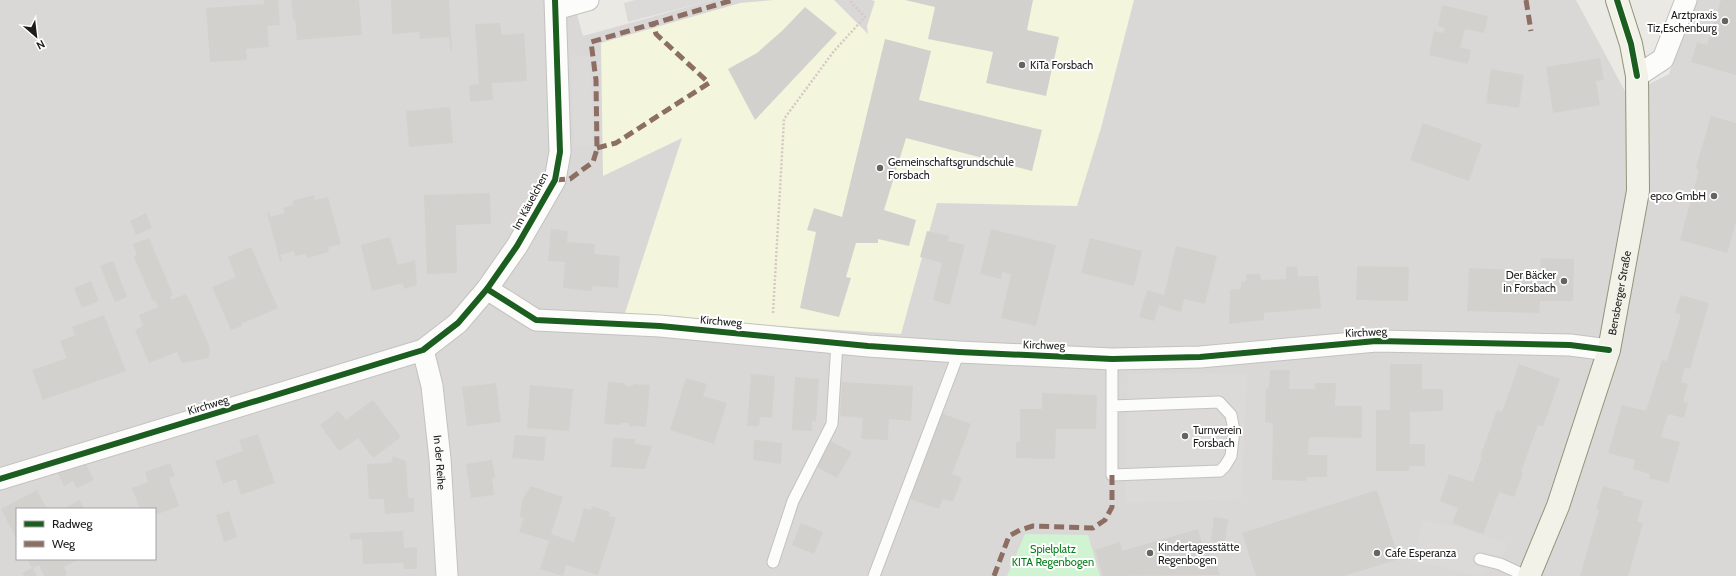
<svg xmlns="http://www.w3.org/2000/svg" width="1736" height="576" font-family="Cabin,sans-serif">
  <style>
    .residential { fill: #dad8d6; fill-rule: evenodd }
    .education { fill: #f4f5dd }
    .park { fill: #d0f3d2 }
    .parking { fill: #dbdad8 }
    .building { fill: #d3d1cd }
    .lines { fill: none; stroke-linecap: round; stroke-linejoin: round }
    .service-casing { stroke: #c3c2c0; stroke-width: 13 }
    .minor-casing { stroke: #c3c2c0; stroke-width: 23 }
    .secondary-casing { stroke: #91947c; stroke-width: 24 }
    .path { stroke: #d6c8c3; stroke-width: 2.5; stroke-dasharray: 2 2; stroke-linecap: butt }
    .service { stroke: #fcfcfb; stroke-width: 11 }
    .minor { stroke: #fcfcfb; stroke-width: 21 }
    .secondary { stroke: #f2f2e8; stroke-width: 22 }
    .quiet { stroke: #8d6e63; stroke-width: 5; stroke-dasharray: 10 5; stroke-linecap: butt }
    .cycleway-casing { stroke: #fff; stroke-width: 8 }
    .cycleway { stroke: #1b5e20; stroke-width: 6 }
    .poi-dot { fill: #646462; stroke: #fff; stroke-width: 1.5 }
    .labels { text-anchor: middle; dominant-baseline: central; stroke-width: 4; stroke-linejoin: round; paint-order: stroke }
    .poi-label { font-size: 11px; fill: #1c1c1c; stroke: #fff; text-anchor: start }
    .street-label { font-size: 11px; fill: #1c1c1c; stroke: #fff }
    .park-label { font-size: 11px; fill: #067d18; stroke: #fff }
  </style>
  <rect width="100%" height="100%" fill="#ebe9e4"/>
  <path class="residential" d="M 0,0 L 573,0 L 583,36 L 713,0 L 1576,0 L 1627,95 L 1669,74 L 1695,0 L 1736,0 L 1736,576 L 0,576 ZM 17,509 L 155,509 L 155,559 L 17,559 Z"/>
  <polygon class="education" points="774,0 834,0 868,34 867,26 875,1 871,0 1134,0 1101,128 1077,206 937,203 901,334 624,316 682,138 603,176 601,43 740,3"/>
  <polygon class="park" points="1025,534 1088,535 1100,576 1007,576"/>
  <g class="parking">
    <polygon points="635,0 713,0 628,22 624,3"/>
    <polygon points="590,55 593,145 574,146 571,56"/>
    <polygon points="1193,373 1247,374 1241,499 1125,503 1128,374"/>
    <polygon points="1423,520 1464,529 1507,543 1503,555 1480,576 1432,564 1412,562"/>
  </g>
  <g class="building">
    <polygon points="264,0 278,0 280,25 267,26 269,47 246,49 247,60 210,62 206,8 264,4"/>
    <polygon points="291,0 359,0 362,35 295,40 297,38 295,19 293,19"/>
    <polygon points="391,0 449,0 452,52 451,52 449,37 420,39 419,32 392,34"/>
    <polygon points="905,0 1033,0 1027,30 1059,37 1046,96 986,83 993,52 928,39 935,7"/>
    <polygon points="1721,0 1736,0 1736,75 1691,62 1697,42 1707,45"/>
    <polygon points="1442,5 1488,16 1484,33 1465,29 1460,47 1471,50 1468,64 1429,55 1434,31 1444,33 1445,28 1438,26"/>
    <polygon points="805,7 837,33 755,120 728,69 757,53 783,30"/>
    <polygon points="500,23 502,35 524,33 527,81 492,83 493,100 470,102 469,85 479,84 475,24"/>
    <polygon points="885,39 931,51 919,100 1042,130 1032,171 906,138 884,210 916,220 909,246 878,239 878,243 856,243 846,277 851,278 839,317 800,308 816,232 807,230 814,208 842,217"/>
    <polygon points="1600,58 1604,80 1596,81 1600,105 1553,113 1546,67"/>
    <polygon points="1491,69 1524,75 1519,108 1486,103"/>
    <polygon points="450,107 453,143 409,147 406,111"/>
    <polygon points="1711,116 1736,123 1736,222 1727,253 1680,240 1699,170 1696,167"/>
    <polygon points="1423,123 1482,144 1469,181 1410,160"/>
    <polygon points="490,193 491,224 456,225 457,273 427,274 424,195"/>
    <polygon points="314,195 315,200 328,197 341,244 328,247 329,252 307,258 306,254 295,256 294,251 280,255 282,260 280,261 267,213 269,212 270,217 285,213 283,208 293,205 292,201"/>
    <polygon points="146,213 152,228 136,235 130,221"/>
    <polygon points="551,229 568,231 567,242 595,244 594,254 620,256 618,288 592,286 592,291 563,288 565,262 548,261"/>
    <polygon points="991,229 1056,245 1036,326 1001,318 1011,274 1002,272 1001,279 980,274"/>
    <polygon points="927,231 949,236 948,241 965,245 950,305 933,300 942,263 920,257"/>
    <polygon points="390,237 398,265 415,260 417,285 404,289 403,283 372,291 361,245"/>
    <polygon points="149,238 173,295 170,297 171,300 186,294 192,306 210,348 209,358 182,363 177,352 149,363 135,330 143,326 139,315 158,307 155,300 153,301 134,257 137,254 133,244"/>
    <polygon points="1090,238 1142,251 1134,286 1081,273"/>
    <polygon points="1176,246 1217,256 1205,304 1184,299 1181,312 1159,305 1154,321 1139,317 1147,290 1164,295"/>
    <polygon points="251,247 278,308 241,324 242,326 231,330 212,287 236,277 228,257"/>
    <polygon points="1541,258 1574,259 1573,301 1540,301 1539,313 1467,311 1469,268 1540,271"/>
    <polygon points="113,261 127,297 115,302 100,266"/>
    <polygon points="1297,266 1298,276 1318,276 1321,308 1264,313 1264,320 1229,324 1230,290 1241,289 1241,282 1246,281 1246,274 1260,274 1261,280 1286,279 1286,267"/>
    <polygon points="1357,266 1409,267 1408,301 1356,300"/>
    <polygon points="91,281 99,301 82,308 74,288"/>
    <polygon points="1681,295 1709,303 1690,369 1685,367 1681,382 1688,384 1683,402 1688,403 1684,418 1668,414 1661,437 1680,442 1668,483 1649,478 1650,474 1633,469 1635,460 1608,453 1622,405 1646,411 1662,360 1667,361 1681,314 1675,313"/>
    <polygon points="104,315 126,371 43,400 32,370 67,358 60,341 75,335 72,327"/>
    <polygon points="1390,364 1422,364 1422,389 1443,389 1443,411 1410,412 1410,444 1425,444 1425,466 1409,466 1409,471 1376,471 1376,410 1390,410"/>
    <polygon points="1519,364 1560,379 1543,427 1538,425 1521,472 1523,473 1514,497 1499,492 1483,534 1452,523 1458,508 1440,501 1449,474 1473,482 1482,457 1480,457 1497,410 1502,412"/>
    <polygon points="1270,370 1290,370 1289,389 1315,389 1315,383 1336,383 1335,406 1362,406 1362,438 1309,437 1308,455 1327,455 1327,477 1307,477 1306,481 1272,480 1273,423 1265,422 1266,389 1269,388"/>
    <polygon points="751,374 775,376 772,418 760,417 759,426 747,426"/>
    <polygon points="795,377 819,379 816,422 812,421 812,431 792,430"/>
    <polygon points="686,378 707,384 703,396 727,403 714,444 670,430"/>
    <polygon points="608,382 625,383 625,386 633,386 633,384 650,385 646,427 629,426 629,423 621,423 621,425 604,424"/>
    <polygon points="842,382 913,386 911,421 889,419 888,440 861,439 863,418 840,416"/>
    <polygon points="496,383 501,422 467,426 462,387"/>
    <polygon points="530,385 573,389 569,431 527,428"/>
    <polygon points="1042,393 1097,395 1096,429 1056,429 1055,459 1016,458 1016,442 1020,442 1020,409 1042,409"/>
    <polygon points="373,400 401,437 373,458 358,438 339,451 320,425 338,411 346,420"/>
    <polygon points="941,413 971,424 952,474 962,478 953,502 943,499 939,509 910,499"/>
    <polygon points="258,434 275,483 241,495 236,479 223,484 215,461 243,451 239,440"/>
    <polygon points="515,435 546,437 544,461 512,458"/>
    <polygon points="613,438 635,439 635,444 652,446 645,469 611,467"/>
    <polygon points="754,440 782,443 781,464 753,460"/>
    <polygon points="831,441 852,452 837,478 817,467"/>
    <polygon points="393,456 406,461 408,498 414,498 414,512 385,514 384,499 369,499 367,464 391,463"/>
    <polygon points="492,460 495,478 492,478 494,495 471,498 466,464"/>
    <polygon points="85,462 94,480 77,488 73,481 64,486 57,472 67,470 66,467"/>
    <polygon points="170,463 175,476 169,478 179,506 155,515 155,509 140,509 132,488 148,482 145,472"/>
    <polygon points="531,486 563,497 551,534 574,542 584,508 591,510 592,506 610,512 609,516 616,518 598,575 566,565 563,576 540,569 549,541 519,532 524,518 520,517 522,500"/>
    <polygon points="1603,486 1624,492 1623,495 1643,501 1637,521 1643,523 1628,576 1580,576 1599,510 1596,509"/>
    <polygon points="37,490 47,509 17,509 17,540 1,509"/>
    <polygon points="1377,490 1399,559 1344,576 1256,576 1242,533"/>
    <polygon points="80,500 85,509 63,509"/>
    <polygon points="229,511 237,537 224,542 216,515"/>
    <polygon points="1214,517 1228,519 1225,543 1211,541"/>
    <polygon points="801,523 823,532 814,554 792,545"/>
    <polygon points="1198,529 1205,553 1209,552 1213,567 1217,566 1220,575 1103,576 1095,550 1120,542 1122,551"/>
    <polygon points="403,531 404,548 417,547 417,569 404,569 403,563 363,564 362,539 350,540 350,533"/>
    <polygon points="27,559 79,559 64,567 67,574 64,576 44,576 39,565 33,568 37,576 24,576 22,573 32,568"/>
  </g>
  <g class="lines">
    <g class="service-casing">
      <g id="service">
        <polyline points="1112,406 1219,402 1231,415 1234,430 1231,456 1225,466 1220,471 1112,475 1112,359"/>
        <polyline points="1480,559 1500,564 1526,576"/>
        <polyline points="773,562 793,501 832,424 837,343"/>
        <polyline points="874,576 959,352"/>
      </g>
    </g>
    <g class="minor-casing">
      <g id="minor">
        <polyline points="556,9 588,0"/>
        <polyline points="1637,76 1663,59 1686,0"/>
        <polyline points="487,289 536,320 660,326 868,346 959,352 1112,359 1200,357 1376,341 1570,345 1609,350"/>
        <path id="s1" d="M 423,350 L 432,386 L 440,459 L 447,576"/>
        <polyline points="0,479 423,350 458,323 487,289 517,246 555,180 560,152 555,0"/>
      </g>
    </g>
    <g class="secondary-casing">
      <g id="secondary">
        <path id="s2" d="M 1529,576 L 1558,506 L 1609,350 L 1638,191 L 1637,76 L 1631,44 L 1617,0"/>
      </g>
    </g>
    <polyline class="path" points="773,313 784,119 834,51 865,17 849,0"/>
    <use href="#service" class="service"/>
    <use href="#minor" class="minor"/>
    <use href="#secondary" class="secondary"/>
    <g class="quiet">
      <polyline points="1526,0 1531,31"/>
      <polyline points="597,148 616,143 709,83 656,34 653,24"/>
      <polyline points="555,180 570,179 593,162 597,149 596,80 591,42 733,0"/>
      <polyline points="994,576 1009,536 1020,530 1033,526 1093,528 1105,520 1112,507 1112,475"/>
    </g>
    <g class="cycleway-casing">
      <g id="cycleway">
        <polyline points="1617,0 1631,44 1637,76"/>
        <polyline points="487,289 536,320 660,326 868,346 959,352 1112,359 1200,357 1376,341 1570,345 1609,350"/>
        <polyline points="0,479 423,350 458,323 487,289 517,246 555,180 560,152 555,0"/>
      </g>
    </g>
    <use href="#cycleway" class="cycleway"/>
  </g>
  <g class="poi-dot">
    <circle cx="1725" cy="21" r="4"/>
    <circle cx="1022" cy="65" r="4"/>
    <circle cx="880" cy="168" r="4"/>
    <circle cx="1714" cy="196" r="4"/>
    <circle cx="1564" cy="281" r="4"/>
    <circle cx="1185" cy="436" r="4"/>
    <circle cx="1150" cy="553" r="4"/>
    <circle cx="1377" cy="553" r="4"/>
  </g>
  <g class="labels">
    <g class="poi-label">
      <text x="1717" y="15" text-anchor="end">Arztpraxis<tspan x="1717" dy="13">Tiz,Eschenburg</tspan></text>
      <text x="1030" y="65">KiTa Forsbach</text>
      <text x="888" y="162">Gemeinschaftsgrundschule<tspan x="888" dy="13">Forsbach</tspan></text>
      <text x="1706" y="196" text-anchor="end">epco GmbH</text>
      <text x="1556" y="275" text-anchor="end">Der Bäcker<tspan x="1556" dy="13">in Forsbach</tspan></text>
      <text x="1193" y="430">Turnverein<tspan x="1193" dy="13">Forsbach</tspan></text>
      <text x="1158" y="547">Kindertagesstätte<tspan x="1158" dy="13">Regenbogen</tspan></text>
      <text x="1385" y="553">Cafe Esperanza</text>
    </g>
    <g class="street-label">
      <text transform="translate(530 201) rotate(-62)">Im Käuelchen</text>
      <text stroke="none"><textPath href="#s2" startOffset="298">Bensberger Straße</textPath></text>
      <text transform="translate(721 321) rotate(5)">Kirchweg</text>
      <text transform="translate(1366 332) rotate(-3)">Kirchweg</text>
      <text transform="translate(1044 345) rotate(2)">Kirchweg</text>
      <text transform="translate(208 405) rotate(-17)">Kirchweg</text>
      <text stroke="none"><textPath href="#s1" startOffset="114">In der Reihe</textPath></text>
    </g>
    <g class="park-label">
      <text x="1053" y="549">Spielplatz<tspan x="1053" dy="13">KITA Regenbogen</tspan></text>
    </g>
  </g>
  <rect x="16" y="508" width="140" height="52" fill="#ffffff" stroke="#a4a4a4"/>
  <rect x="24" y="521" width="20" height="6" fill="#1b5e20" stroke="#a4a4a4"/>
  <text x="52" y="528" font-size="12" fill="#1c1c1c">Radweg</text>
  <rect x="24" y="541" width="20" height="6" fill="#8d6e63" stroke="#a4a4a4"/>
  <text x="52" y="548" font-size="12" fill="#1c1c1c">Weg</text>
  <g transform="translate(36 36) rotate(152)" stroke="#ffffff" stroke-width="3" paint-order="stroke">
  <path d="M0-3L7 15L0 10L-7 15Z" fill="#1c1c1c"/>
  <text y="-6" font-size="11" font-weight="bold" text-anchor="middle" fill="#1c1c1c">N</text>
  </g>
</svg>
